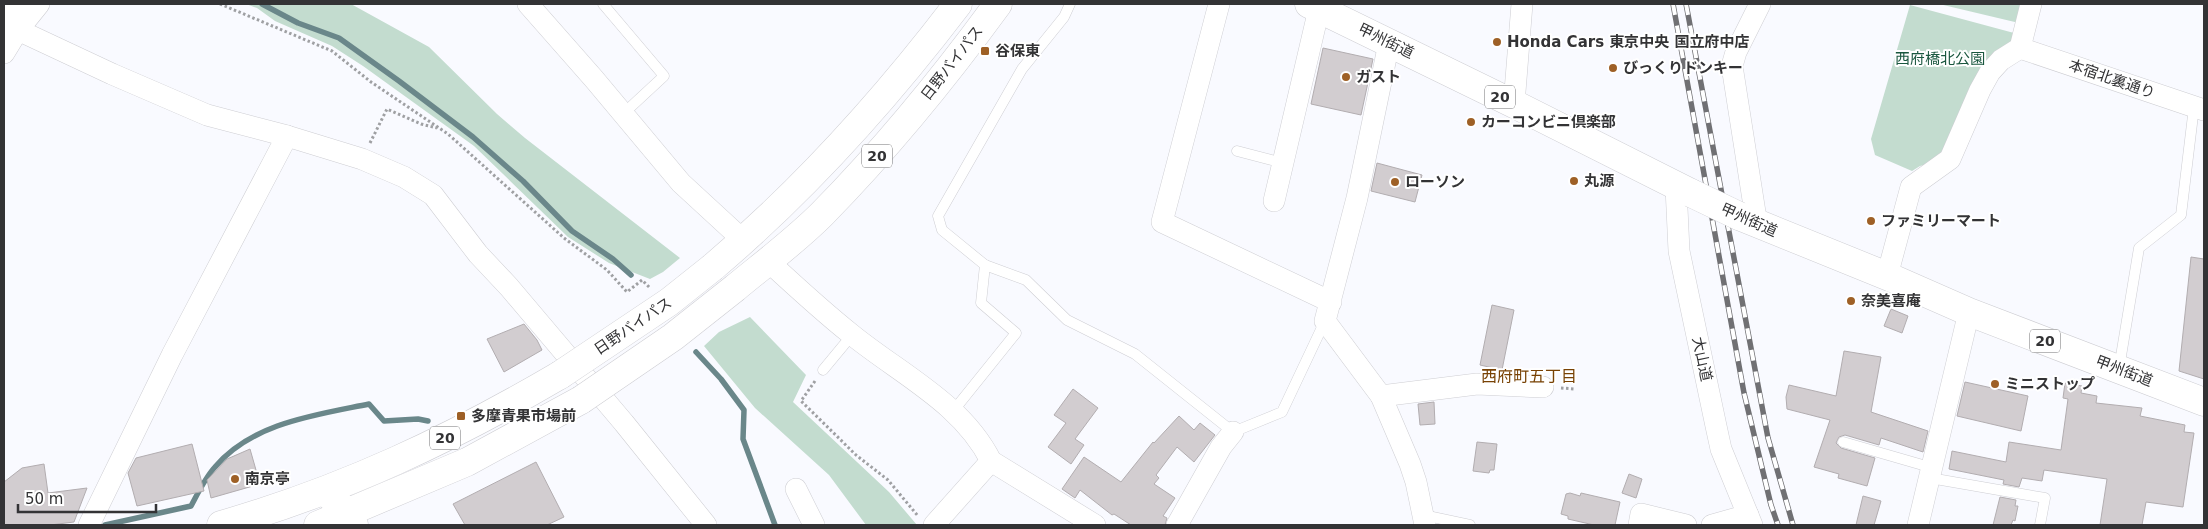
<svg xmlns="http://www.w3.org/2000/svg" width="2208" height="529" font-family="'DejaVu Sans','Noto Sans JP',sans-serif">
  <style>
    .green { fill: #c3dccf }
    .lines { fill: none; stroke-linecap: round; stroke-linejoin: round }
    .stream { stroke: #6a878a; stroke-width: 5.5 }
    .building { fill: #d2cdd0; stroke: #b2adb0 }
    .lane-casing { stroke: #ceced3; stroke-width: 11 }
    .street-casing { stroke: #ceced3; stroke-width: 22 }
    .primary-casing { stroke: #ceced3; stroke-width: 29 }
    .highway-casing { stroke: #ceced3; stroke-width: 29 }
    .path { stroke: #9fa0a3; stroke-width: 3; stroke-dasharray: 2.5 2.5; stroke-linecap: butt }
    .lane { stroke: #fff; stroke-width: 10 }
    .street { stroke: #fff; stroke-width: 21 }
    .primary { stroke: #fff; stroke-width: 28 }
    .highway { stroke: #fff; stroke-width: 28 }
    .rail-casing { stroke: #707073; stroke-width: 5.5 }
    .rail { stroke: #fff; stroke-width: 4; stroke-dasharray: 11; stroke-linecap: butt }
    .highway-bridge-casing { stroke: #ceced3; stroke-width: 29; stroke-linecap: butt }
    .highway-bridge { stroke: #fff; stroke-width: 28 }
    .poi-dot { fill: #9e6026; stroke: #fff; stroke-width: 2 }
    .labels { text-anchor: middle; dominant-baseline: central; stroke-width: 4; stroke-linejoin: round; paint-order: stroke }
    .shield { fill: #fff; stroke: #707072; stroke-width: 1 }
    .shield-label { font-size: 14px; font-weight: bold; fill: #333335 }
    .street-label { font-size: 15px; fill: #333335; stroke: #fff }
    .poi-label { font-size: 15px; font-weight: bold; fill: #333335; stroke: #fff; text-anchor: start }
    .park-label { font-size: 15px; fill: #1a573f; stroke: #fff }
    .neighbourhood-label { font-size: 16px; fill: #784204; stroke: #fff }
  </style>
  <rect width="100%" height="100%" fill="#f9faff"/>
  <g class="green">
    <polygon points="246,4 351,4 429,47 497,114 525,138 680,258 663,272 650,279 609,263 568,237 474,146 363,66 332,46 275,21 257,8"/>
    <polygon points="1939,4 2024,4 2019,23"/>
    <polygon points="1910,5 2014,33 2015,40 1948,159 1920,166 1912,171 1875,155 1871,139"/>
    <polygon points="750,317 806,375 793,402 889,492 917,525 866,525 829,475 755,408 704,346 719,332"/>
  </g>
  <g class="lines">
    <g class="stream">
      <polyline points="262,4 298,23 339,38 399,81 473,137 523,181 572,231 613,259 631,275"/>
      <polyline points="696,352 721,379 744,410 743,439 775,525"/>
      <path d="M 105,525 L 191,506 C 198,493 205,478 215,467 C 252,423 315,415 369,404 L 384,421 L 418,419 L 428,421"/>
    </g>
  </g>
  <g class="building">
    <polygon points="1323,48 1373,59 1361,115 1311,104"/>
    <polygon points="1377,163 1422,175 1415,202 1371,191"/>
    <polygon points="2191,257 2204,259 2204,379 2179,371"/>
    <polygon points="1492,305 1514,310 1502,370 1480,365"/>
    <polygon points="1891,309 1908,316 1902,333 1884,326"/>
    <polygon points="524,324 537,340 542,350 504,372 487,339"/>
    <polygon points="1844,351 1881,357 1871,412 1928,431 1923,452 1881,438 1879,445 1845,435 1839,437 1836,443 1841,448 1875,458 1867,486 1838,478 1839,474 1814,467 1830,420 1787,409 1786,397 1789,385 1836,396"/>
    <polygon points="1965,382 2028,396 2021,431 1957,416"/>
    <polygon points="2065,383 2082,386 2081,393 2097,396 2096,403 2142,408 2140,416 2185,425 2184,432 2194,433 2183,507 2146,502 2142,525 2100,525 2107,479 2044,470 2042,481 2022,478 2019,487 2003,484 2004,480 1949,469 1952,451 2006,462 2009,442 2061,450 2068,399 2063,398"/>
    <polygon points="1073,389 1098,408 1075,439 1084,445 1071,464 1048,447 1066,423 1054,415"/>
    <polygon points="1434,402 1435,424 1420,425 1418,404"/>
    <polygon points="1179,416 1194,430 1200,423 1215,435 1194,462 1177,447 1156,475 1159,478 1154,484 1175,498 1163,516 1167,518 1165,525 1131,525 1114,514 1112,515 1080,490 1075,498 1062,489 1084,457 1121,482 1153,442 1154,443"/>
    <polygon points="1477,442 1497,444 1494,470 1490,470 1489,473 1473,471"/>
    <polygon points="192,444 204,491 137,506 128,473 136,458"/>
    <polygon points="250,449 260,484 211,498 207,480 227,459"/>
    <polygon points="536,462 564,517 547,525 465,525 453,504"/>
    <polygon points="44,464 48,493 87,488 74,522 50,525 4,525 4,482 22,468"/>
    <polygon points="1629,474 1642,479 1636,498 1622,493"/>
    <polygon points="1570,493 1580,496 1581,493 1620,502 1615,525 1594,525 1568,519 1568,516 1561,514 1566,494"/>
    <polygon points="1863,496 1881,501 1874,525 1856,525"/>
    <polygon points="2000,497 2016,500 2015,506 2018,506 2015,521 2013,520 2011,525 1993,525"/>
  </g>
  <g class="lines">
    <g class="lane-casing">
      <g id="lane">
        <polyline points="603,4 664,76 623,114"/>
        <polyline points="1237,151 1283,163"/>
        <polyline points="985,265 1026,280 1067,320 1135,354 1233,432 1282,412 1325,321"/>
        <polyline points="2119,368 2139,248 2181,215 2194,107"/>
        <polyline points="823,370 852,335"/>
        <polyline points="954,410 1016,333 981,303 985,265 942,230 938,216 1022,69 1064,17 1070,4"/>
        <polyline points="1843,442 1933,468"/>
        <polyline points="1930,478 2045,498 2040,525"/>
        <polyline points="1423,515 1470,525"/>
      </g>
    </g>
    <g class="street-casing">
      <g id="street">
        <polyline points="528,4 594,79 681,183 744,241"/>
        <polyline points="1219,4 1162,222 1331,302"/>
        <polyline points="4,21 17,4"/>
        <polyline points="18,30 112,74 207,115 287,136 362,159 404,177 433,195 478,254 509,287 624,423 706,525"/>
        <polyline points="1389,43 1357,198 1325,321 1381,396 1410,464 1416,482 1425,525"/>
        <polyline points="2020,48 2204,110"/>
        <polyline points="4,53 18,30 39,4"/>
        <polyline points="1514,104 1522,4"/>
        <polyline points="1676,187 1679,251 1716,426 1721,449 1752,525"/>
        <polyline points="1274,201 1319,9"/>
        <polyline points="1757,225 1732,66 1736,52 1760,4"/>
        <path d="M 768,261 C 795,286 822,311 851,334 C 900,374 962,403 991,461 L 1095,525"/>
        <polyline points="1887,276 1911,187 1950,159 1980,90 1990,72 2001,60 2020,48 2031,4"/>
        <polyline points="1381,396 1477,384 1543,387"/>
        <polyline points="796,489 814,525"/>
        <polyline points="89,525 172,355 287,136"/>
        <polyline points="934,525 991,461"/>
        <polyline points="1177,525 1221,447 1233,432"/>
        <polyline points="1639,525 1641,514 1686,525"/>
        <polyline points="1712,525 1748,515"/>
        <polyline points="1918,525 1969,312"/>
      </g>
    </g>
    <g class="primary-casing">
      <polyline id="primary" points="325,491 348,513 354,525"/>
    </g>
    <g class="highway-casing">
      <g id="highway">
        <polyline points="1309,4 1514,104 1691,193"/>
        <polyline points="1739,216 1887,276 1969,312 2204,402"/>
        <path d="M 713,267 C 805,189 885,100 958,4"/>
        <path d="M 735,288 C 764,264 795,241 822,214 C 886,149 944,78 998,4"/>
        <path d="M 221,525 C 345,489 449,440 560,375"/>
        <polyline points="318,525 467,462 581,400"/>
      </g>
    </g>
    <g class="path">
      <polyline points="220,4 332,51 371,82 448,134 564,238 607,270 627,292 642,280 650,288"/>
      <polyline points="370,143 387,109 421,124 437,128"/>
      <polyline points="815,381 801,401 856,455 888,480 918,516"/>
      <polyline points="1561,388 1575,389"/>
    </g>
    <use href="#lane" class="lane"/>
    <use href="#street" class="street"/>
    <use href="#primary" class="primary"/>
    <use href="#highway" class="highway"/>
    <g class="rail-casing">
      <g id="rail">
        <polyline points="1673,4 1744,393 1771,505 1778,525"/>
        <polyline points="1686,4 1768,438 1793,525"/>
      </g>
    </g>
    <use href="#rail" class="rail"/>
    <g class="highway-bridge-casing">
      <g id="highway-bridge">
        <polyline points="1691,193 1739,216"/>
        <polyline points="560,375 669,302 713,267"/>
        <polyline points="581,400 673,337 735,288"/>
      </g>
    </g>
    <use href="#highway-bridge" class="highway-bridge"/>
  </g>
  <g class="poi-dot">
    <circle cx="1497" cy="42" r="5"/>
    <rect x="980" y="46" width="10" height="10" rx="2.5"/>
    <circle cx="1613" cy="68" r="5"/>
    <circle cx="1346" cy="77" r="5"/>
    <circle cx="1471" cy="122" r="5"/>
    <circle cx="1574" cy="181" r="5"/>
    <circle cx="1395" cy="182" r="5"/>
    <circle cx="1871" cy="221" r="5"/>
    <circle cx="1851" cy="301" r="5"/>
    <circle cx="1995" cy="384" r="5"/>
    <rect x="456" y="411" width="10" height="10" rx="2.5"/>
    <circle cx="235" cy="479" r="5"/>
  </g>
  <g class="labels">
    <g class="shield">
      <rect x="1485" y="85.5" width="30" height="23" rx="4"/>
      <rect x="862" y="144.5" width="30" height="23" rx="4"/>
      <rect x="2030" y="329.5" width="30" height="23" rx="4"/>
      <rect x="430" y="426.5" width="30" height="23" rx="4"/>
    </g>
    <g class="shield-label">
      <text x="1500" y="97">20</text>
      <text x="877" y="156">20</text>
      <text x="2045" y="341">20</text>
      <text x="445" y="438">20</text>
    </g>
    <g class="street-label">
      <text transform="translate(1386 41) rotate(26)">甲州街道</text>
      <text transform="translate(952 63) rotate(-52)">日野バイパス</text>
      <text transform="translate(2112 79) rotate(19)">本宿北裏通り</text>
      <text transform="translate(1749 220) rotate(24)">甲州街道</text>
      <text transform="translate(633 326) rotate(-34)">日野バイパス</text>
      <text transform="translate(1702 359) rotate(78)">大山道</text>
      <text transform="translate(2124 371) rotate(21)">甲州街道</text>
    </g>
    <g class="poi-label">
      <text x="1507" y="42">Honda Cars 東京中央 国立府中店</text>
      <text x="995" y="51">谷保東</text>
      <text x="1623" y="68">びっくりドンキー</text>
      <text x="1356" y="77">ガスト</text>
      <text x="1481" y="122">カーコンビニ倶楽部</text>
      <text x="1584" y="181">丸源</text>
      <text x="1405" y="182">ローソン</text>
      <text x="1881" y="221">ファミリーマート</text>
      <text x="1861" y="301">奈美喜庵</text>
      <text x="2005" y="384">ミニストップ</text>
      <text x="471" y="416">多摩青果市場前</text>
      <text x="245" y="479">南京亭</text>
    </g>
    <g class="park-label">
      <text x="1940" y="59">西府橋北公園</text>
    </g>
    <g class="neighbourhood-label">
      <text x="1529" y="376">西府町五丁目</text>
    </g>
  </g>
  <rect width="2208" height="529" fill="none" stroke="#333335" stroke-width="10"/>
  <path d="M18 504v8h138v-8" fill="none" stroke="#333335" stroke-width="2.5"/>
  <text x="25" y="504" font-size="15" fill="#333335" stroke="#ffffff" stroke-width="4" paint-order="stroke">50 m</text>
</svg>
